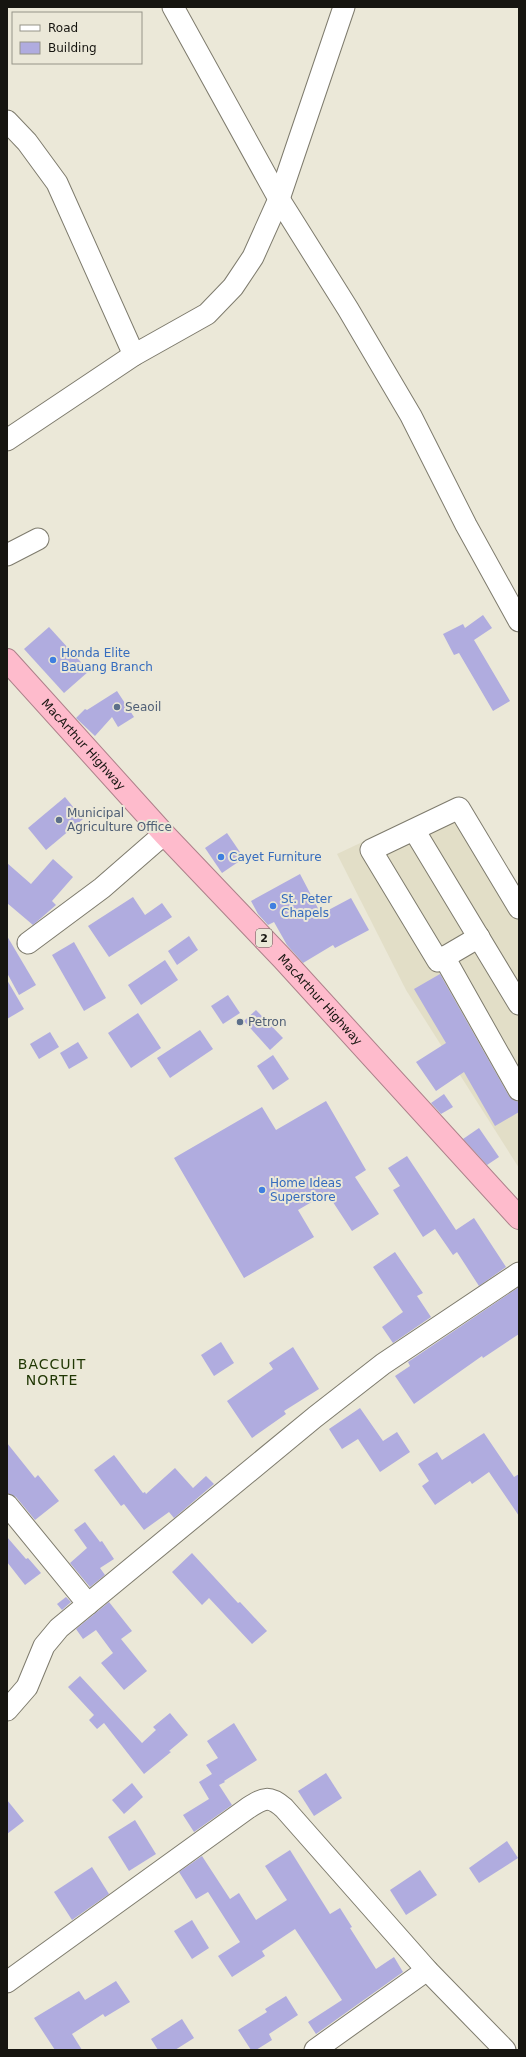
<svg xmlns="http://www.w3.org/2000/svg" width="526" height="2057" font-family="'DejaVu Sans',sans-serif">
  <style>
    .built { fill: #e2dec7 }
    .building { fill: #b0acdf }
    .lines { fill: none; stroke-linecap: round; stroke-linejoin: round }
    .minor-casing { stroke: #7e7b6d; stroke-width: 23 }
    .highway-casing { stroke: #ad818a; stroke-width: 24 }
    .minor { stroke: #fff; stroke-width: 21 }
    .highway { stroke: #febbcc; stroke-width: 22 }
    .shop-dot { fill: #3f7fe0; stroke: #ebe8d8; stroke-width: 1.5 }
    .service-dot { fill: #5c6f8a; stroke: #ebe8d8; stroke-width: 1.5 }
    .labels { text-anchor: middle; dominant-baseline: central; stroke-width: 4; stroke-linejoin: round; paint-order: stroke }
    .shield { fill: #ebe8d8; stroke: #56544c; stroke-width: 1 }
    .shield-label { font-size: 11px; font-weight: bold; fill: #161510 }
    .shop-label { font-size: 12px; fill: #366cbe; stroke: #ebe8d8; text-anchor: start }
    .service-label { font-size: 12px; fill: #4e5e75; stroke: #ebe8d8; text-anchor: start }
    .street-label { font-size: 12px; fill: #161510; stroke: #ebe8d8 }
    .quarter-label { font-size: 14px; letter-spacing: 1px; fill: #203704; stroke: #ebe8d8 }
  </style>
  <rect width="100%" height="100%" fill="#ebe8d8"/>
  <polygon class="built" points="460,796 519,886 519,1168 406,990 337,854"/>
  <g class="building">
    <polygon points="483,615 492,628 474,640 510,701 493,711 459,653 454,655 443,634 463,624 465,628"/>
    <polygon points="49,627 89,671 64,693 24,649"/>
    <polygon points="117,691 134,717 118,727 112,717 95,736 76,718 85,709 87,710"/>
    <polygon points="65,797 83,819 46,850 28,828"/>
    <polygon points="227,833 244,858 222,873 205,848"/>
    <polygon points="53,859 73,877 52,901 56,905 33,925 7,903 7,863 31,884"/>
    <polygon points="300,874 321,914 351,898 369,930 335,948 333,945 303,963 287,945 274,922 268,925 258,914 251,901"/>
    <polygon points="133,897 145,915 162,903 172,917 109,957 88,926"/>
    <polygon points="7,936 36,985 19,995 7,973"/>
    <polygon points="189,936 198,950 177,965 168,951"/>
    <polygon points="74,942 106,998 84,1011 52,955"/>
    <polygon points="165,960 178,980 141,1005 128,985"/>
    <polygon points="440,974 509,1096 513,1100 519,1102 519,1112 495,1126 464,1072 436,1091 416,1062 446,1043 414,989"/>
    <polygon points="7,980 24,1009 7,1019"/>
    <polygon points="228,995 240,1013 223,1024 211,1006"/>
    <polygon points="256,1010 283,1038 270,1050 244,1021"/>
    <polygon points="138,1013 161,1048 131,1068 108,1033"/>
    <polygon points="200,1030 213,1049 170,1078 157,1058"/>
    <polygon points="50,1032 59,1047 39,1059 30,1044"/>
    <polygon points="78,1042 88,1058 69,1069 60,1053"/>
    <polygon points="273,1055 289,1079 273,1090 257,1066"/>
    <polygon points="444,1094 453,1107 441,1114 431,1103"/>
    <polygon points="326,1101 366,1170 355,1177 379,1214 352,1231 327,1193 298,1210 314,1237 244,1278 174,1158 262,1107 276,1130"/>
    <polygon points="479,1128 499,1157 487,1165 463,1139"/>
    <polygon points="407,1156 456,1230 474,1218 506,1267 479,1286 457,1252 453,1255 435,1229 423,1237 393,1190 400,1186 388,1168"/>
    <polygon points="395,1252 423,1293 417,1296 431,1317 393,1343 382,1327 403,1312 373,1267"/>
    <polygon points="519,1287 519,1334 483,1358 482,1356 414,1404 395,1376 410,1366 408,1362"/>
    <polygon points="221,1342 234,1363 214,1376 201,1355"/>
    <polygon points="293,1347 319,1389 284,1411 286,1414 252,1438 227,1401 273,1369 269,1363"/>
    <polygon points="360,1408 383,1441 397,1432 410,1452 380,1472 358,1439 342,1449 329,1429"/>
    <polygon points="484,1433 514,1477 519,1474 519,1516 489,1472 472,1484 470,1481 435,1505 422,1486 429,1481 418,1464 437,1452 442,1460"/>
    <polygon points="7,1443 35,1478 38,1475 59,1501 35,1520 16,1497 7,1493"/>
    <polygon points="114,1455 143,1493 145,1492 146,1494 175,1468 193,1488 206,1476 214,1484 174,1518 169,1512 144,1530 124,1504 121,1506 94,1470"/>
    <polygon points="85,1522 100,1542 102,1541 114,1559 100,1568 105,1575 90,1587 70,1563 87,1548 74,1530"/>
    <polygon points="7,1537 26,1559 28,1558 41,1573 25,1585 7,1562"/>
    <polygon points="192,1553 238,1603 240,1602 267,1631 252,1644 209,1598 202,1605 172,1572"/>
    <polygon points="66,1597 71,1602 62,1610 57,1604"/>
    <polygon points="109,1602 132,1631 121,1639 147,1671 124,1690 101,1663 113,1653 96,1630 83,1639 76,1629"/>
    <polygon points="80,1676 142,1743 156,1730 153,1727 170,1713 188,1735 169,1751 171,1752 144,1774 104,1723 97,1729 89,1720 94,1715 68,1687"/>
    <polygon points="234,1723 257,1760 224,1781 225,1782 219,1785 232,1805 194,1832 183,1815 209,1799 199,1782 212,1774 206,1765 218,1758 207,1741"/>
    <polygon points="326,1773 342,1798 314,1816 298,1791"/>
    <polygon points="132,1783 143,1797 124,1814 112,1800"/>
    <polygon points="7,1800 24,1821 7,1834"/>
    <polygon points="135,1820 156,1854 129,1871 108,1837"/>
    <polygon points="507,1841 518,1858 479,1883 469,1868"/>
    <polygon points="290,1850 330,1914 340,1908 352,1927 350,1928 376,1969 394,1957 403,1972 316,2034 308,2022 342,2000 295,1929 262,1951 265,1956 232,1977 218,1956 240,1942 208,1892 196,1899 179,1872 202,1856 230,1899 239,1893 256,1920 287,1900 265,1866"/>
    <polygon points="92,1867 109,1894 72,1920 54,1892"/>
    <polygon points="420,1870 437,1895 406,1915 390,1890"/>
    <polygon points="192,1920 209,1948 192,1959 174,1931"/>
    <polygon points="116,1981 130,2002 105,2017 103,2014 72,2034 82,2050 55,2050 34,2018 79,1991 85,2000"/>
    <polygon points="286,1996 298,2015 269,2034 272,2040 256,2050 251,2050 238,2030 267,2012 265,2009"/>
    <polygon points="182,2019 194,2038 175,2050 158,2050 151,2039"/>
  </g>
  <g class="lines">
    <g class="minor-casing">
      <g id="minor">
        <polyline points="173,7 279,199 348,309 411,416 466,525 519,621"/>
        <polyline points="7,121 27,142 57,183 134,355"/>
        <polyline points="7,440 134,355 207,314 233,287 253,257 279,199 344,7"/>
        <polyline points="7,555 38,539"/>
        <polyline points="414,830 519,1004"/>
        <polyline points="479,937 438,961 371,850 459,808 519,908"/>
        <polyline points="28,943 102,888 164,834"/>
        <polyline points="444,957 519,1090"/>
        <polyline points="7,1505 88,1604"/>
        <polyline points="7,1710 27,1687 44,1646 59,1628 315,1417 383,1364 519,1273"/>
        <path d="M 7,1982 L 248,1808 C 264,1798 269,1795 284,1808 L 427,1970 L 505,2050"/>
        <polyline points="315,2050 427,1970"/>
      </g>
    </g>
    <g class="highway-casing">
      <g id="highway">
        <path id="s1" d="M 7,660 L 164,834 L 283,959 L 519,1218"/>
      </g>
    </g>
    <use href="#minor" class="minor"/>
    <use href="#highway" class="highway"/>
  </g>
  <g class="shop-dot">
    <circle cx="53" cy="660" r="4"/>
    <circle cx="221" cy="857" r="4"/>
    <circle cx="273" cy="906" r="4"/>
    <circle cx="262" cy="1190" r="4"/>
  </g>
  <g class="service-dot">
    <circle cx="117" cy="707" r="4"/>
    <circle cx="59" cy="820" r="4"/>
    <circle cx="240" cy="1022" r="4"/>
  </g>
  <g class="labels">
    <rect class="shield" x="256" y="929" width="16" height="18" rx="3"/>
    <g class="shield-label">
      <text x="264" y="938">2</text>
    </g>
    <g class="shop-label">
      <text x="61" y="653">Honda Elite<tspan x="61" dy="14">Bauang Branch</tspan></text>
      <text x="229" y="857">Cayet Furniture</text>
      <text x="281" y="899">St. Peter<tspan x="281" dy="14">Chapels</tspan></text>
      <text x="270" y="1183">Home Ideas<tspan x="270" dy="14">Superstore</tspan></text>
    </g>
    <g class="service-label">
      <text x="125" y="707">Seaoil</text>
      <text x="67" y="813">Municipal<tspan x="67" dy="14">Agriculture Office</tspan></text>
      <text x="248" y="1022">Petron</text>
    </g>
    <g class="street-label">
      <text stroke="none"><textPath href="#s1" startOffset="114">MacArthur Highway</textPath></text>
      <text stroke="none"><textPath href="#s1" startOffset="462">MacArthur Highway</textPath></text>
    </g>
    <g class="quarter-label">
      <text x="52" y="1364">BACCUIT<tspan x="52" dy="16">NORTE</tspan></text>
    </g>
  </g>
  <rect width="526" height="2057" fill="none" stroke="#161510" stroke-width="16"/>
  <rect x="12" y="12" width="130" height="52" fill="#ebe8d8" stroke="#969488"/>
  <rect x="20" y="25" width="20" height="6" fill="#ffffff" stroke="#969488"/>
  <text x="48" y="32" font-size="12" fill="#161510">Road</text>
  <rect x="20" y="42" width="20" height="12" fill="#b0acdf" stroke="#969488"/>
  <text x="48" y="52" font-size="12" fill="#161510">Building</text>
</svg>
